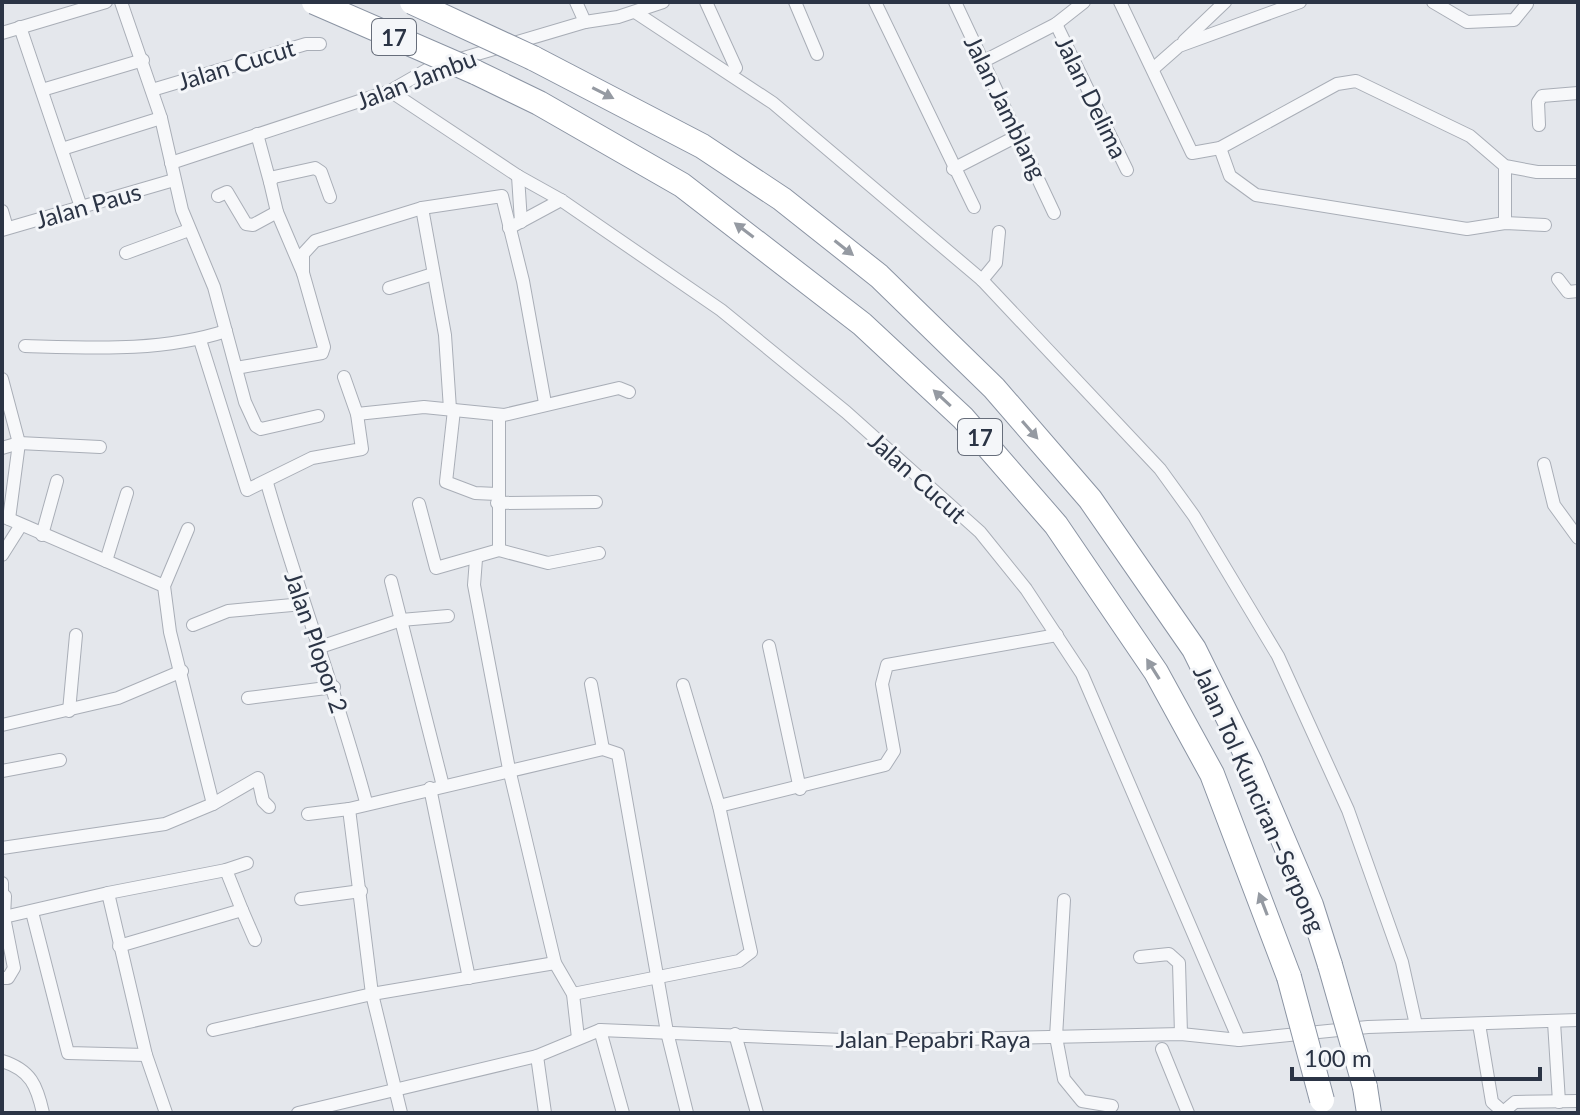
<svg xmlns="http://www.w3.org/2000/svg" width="1580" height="1115" font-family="Lato,sans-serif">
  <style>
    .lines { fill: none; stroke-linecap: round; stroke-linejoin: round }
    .street-casing { stroke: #a9aeb7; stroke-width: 14 }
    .highway-casing { stroke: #8b94a3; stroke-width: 26 }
    .street { stroke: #f7f8fa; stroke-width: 12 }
    .highway { stroke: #fff; stroke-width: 24 }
    .highway-bridge-casing { stroke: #8b94a3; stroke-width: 26; stroke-linecap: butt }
    .highway-bridge { stroke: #fff; stroke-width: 24 }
    .oneway { fill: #959aa2 }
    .labels { text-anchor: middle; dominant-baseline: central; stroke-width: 6; stroke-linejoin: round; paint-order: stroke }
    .shield { fill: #f4f6f9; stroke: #676e7b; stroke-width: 2 }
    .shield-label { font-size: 22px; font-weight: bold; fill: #2b3445 }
    .street-label { font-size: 24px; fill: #2b3445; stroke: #f4f6f9 }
  </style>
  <rect width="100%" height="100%" fill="#e4e7ec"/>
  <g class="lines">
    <g class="street-casing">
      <g id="street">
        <polyline points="121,2 161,118 182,210 214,287 245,402 256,426 261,429 318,416"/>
        <polyline points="576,2 585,22"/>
        <polyline points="706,2 736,68"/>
        <polyline points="795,2 817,54"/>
        <polyline points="875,2 974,207"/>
        <polyline points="955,2 1054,213"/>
        <polyline points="1120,2 1192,153 1220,148 1337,84 1356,81 1470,136 1505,166 1537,172 1578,172"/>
        <polyline points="1433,2 1467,22 1514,20 1527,4"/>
        <polyline points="635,12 773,103 982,280 1160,469 1194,516 1278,656 1348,810 1402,962 1416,1025"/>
        <polyline points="1056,24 1127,170"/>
        <polyline points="20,27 81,207"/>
        <polyline points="2,33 106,2"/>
        <polyline points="1184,41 1225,2"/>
        <polyline points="984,61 1056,24 1084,2"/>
        <polyline points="1154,68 1179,46 1300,2"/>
        <polyline points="42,90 143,60"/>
        <polyline points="152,90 306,44 320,44"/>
        <polyline points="390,91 518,176 561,200 721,310 846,412 980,532 1026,589 1082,674 1239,1040"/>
        <polyline points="1539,125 1538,102 1542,96 1578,93"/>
        <polyline points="257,134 270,182"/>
        <polyline points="1220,148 1230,176 1256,195 1467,229 1505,223 1545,225"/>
        <polyline points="62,149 161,118"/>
        <polyline points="171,163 390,91 430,68 585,22 618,17 663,2"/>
        <polyline points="953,169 1019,135"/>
        <polyline points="518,176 521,222"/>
        <polyline points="218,196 227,192 246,224 253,225 277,212"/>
        <polyline points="422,208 445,335 450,409"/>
        <polyline points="2,211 7,228"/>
        <polyline points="1505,223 1505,166"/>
        <polyline points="509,228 561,200"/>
        <polyline points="2,230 174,180"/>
        <polyline points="126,253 189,230"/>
        <polyline points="303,273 303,254 315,241 422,208 502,196 523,281 545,403"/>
        <polyline points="1558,279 1568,292 1578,291"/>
        <polyline points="982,280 996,263 999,232"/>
        <polyline points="389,288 433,274"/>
        <polyline points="200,340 247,490 312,458 362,449 357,414 344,377"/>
        <path d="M 25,346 C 93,348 161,352 226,331"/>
        <polyline points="236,368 322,353 324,347 303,273 277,212 270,182 274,177 315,168 321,172 330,197"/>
        <polyline points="2,379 19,443 9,519"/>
        <polyline points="454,410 446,482 475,493 497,494"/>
        <polyline points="357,414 424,407 504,415 619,388 629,392"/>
        <polyline points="2,448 19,443 100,447"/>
        <polyline points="1544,464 1554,505 1578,538"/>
        <path d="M 267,483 C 298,591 337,694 366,802"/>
        <polyline points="497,503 596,502"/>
        <polyline points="419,504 436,568 499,550 499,416"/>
        <polyline points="2,516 164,586"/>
        <polyline points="188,529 164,586 170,632 213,804"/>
        <polyline points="42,535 57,481"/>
        <polyline points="499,550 548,563 599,553"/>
        <polyline points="2,555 21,525"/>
        <polyline points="476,559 474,585 509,769 555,963 573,994 578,1038"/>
        <polyline points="106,561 127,493"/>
        <polyline points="391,581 443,786"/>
        <polyline points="193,625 228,611 303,604"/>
        <polyline points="769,646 800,789"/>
        <polyline points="317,648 401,620 448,616"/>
        <polyline points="591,684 603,749"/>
        <polyline points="248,698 334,687"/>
        <polyline points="69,711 76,635"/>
        <polyline points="2,725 118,698 182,671"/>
        <polyline points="2,771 60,760"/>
        <polyline points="430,788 469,978"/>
        <polyline points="719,806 885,765 894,751 882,684 887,665 1057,635"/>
        <polyline points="349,809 372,994 401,1113"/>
        <polyline points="308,814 349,809 603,749 618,754 667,1032 687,1113"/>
        <polyline points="2,848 165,824 213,804 258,778 263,801 269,807"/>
        <polyline points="226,870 247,863"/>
        <polyline points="2,883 2,896"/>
        <polyline points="108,893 226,870 242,910 119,946"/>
        <polyline points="301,899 361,891"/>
        <polyline points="1064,900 1056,1037 1064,1079 1082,1101 1112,1106"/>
        <polyline points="242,910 255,940"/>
        <polyline points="32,912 68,1053 146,1055"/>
        <polyline points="4,917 108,893 146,1055 166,1113"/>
        <polyline points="1140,957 1169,954 1179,963 1181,1034"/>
        <polyline points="2,978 8,978 14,968 4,917 5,896"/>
        <polyline points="573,994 739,961 751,952 719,806 683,685"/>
        <polyline points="1554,1022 1559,1102"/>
        <polyline points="1479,1024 1492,1102 1502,1111"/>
        <polyline points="213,1030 372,994 555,963"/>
        <polyline points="600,1030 623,1113"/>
        <polyline points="735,1034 757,1113"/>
        <polyline points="1162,1049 1188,1113"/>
        <polyline points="537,1056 545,1113"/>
        <path d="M 2,1061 C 31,1070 37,1086 43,1113"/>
        <polyline points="298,1113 537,1056 600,1030 868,1041 1181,1034 1239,1040 1368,1027 1578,1020"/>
        <polyline points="1502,1113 1515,1102 1578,1101"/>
      </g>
    </g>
    <g class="highway-casing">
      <g id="highway">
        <polyline points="533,58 702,146 782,199 879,276 994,388 1090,499 1194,649 1250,762 1311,905 1330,965"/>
        <polyline points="475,72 539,103 682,185 862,324 963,418 1056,525 1156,672 1212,774 1289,977"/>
        <polyline points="1365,1087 1369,1113"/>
      </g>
    </g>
    <use href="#street" class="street"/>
    <use href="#highway" class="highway"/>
    <g class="highway-bridge-casing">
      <g id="highway-bridge">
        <polyline points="314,2 475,72"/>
        <polyline points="412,2 533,58"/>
        <polyline points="1330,965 1365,1087"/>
        <polyline points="1289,977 1322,1100"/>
      </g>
    </g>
    <use href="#highway-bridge" class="highway-bridge"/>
  </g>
  <defs><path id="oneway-solid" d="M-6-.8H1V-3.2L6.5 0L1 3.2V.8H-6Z" transform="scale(2)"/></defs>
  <g class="oneway">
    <use href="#oneway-solid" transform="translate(603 93) rotate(27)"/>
    <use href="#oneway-solid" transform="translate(744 230) rotate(-143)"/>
    <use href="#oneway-solid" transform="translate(844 248) rotate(38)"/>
    <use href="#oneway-solid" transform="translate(942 398) rotate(-137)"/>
    <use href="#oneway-solid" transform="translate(1030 430) rotate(49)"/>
    <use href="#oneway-solid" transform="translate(1153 669) rotate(-122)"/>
    <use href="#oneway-solid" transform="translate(1263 904) rotate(-111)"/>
  </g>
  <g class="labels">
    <g class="shield">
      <rect x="372" y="19" width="44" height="36" rx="6"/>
      <rect x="958" y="419" width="44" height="36" rx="6"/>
    </g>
    <g class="shield-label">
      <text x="394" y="37">17</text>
      <text x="980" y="437">17</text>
    </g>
    <g class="street-label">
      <text transform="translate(236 64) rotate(-17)">Jalan Cucut</text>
      <text transform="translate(416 79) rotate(-21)">Jalan Jambu</text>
      <text transform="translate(1092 97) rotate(64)">Jalan Delima</text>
      <text transform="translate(1006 107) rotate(64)">Jalan Jamblang</text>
      <text transform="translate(88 205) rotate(-16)">Jalan Paus</text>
      <text transform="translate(918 477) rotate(42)">Jalan Cucut</text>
      <text transform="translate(317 642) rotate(71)">Jalan Plopor 2</text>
      <text transform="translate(1260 799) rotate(66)">Jalan Tol Kunciran–Serpong</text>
      <text x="933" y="1038">Jalan Pepabri Raya</text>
    </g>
  </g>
  <rect width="1580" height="1115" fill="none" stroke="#2b3445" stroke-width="8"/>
  <path d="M1292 1067v12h248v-12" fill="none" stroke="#2b3445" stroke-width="4"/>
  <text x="1304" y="1067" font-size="24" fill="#2b3445" stroke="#f4f6f9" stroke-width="6" paint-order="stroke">100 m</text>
</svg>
